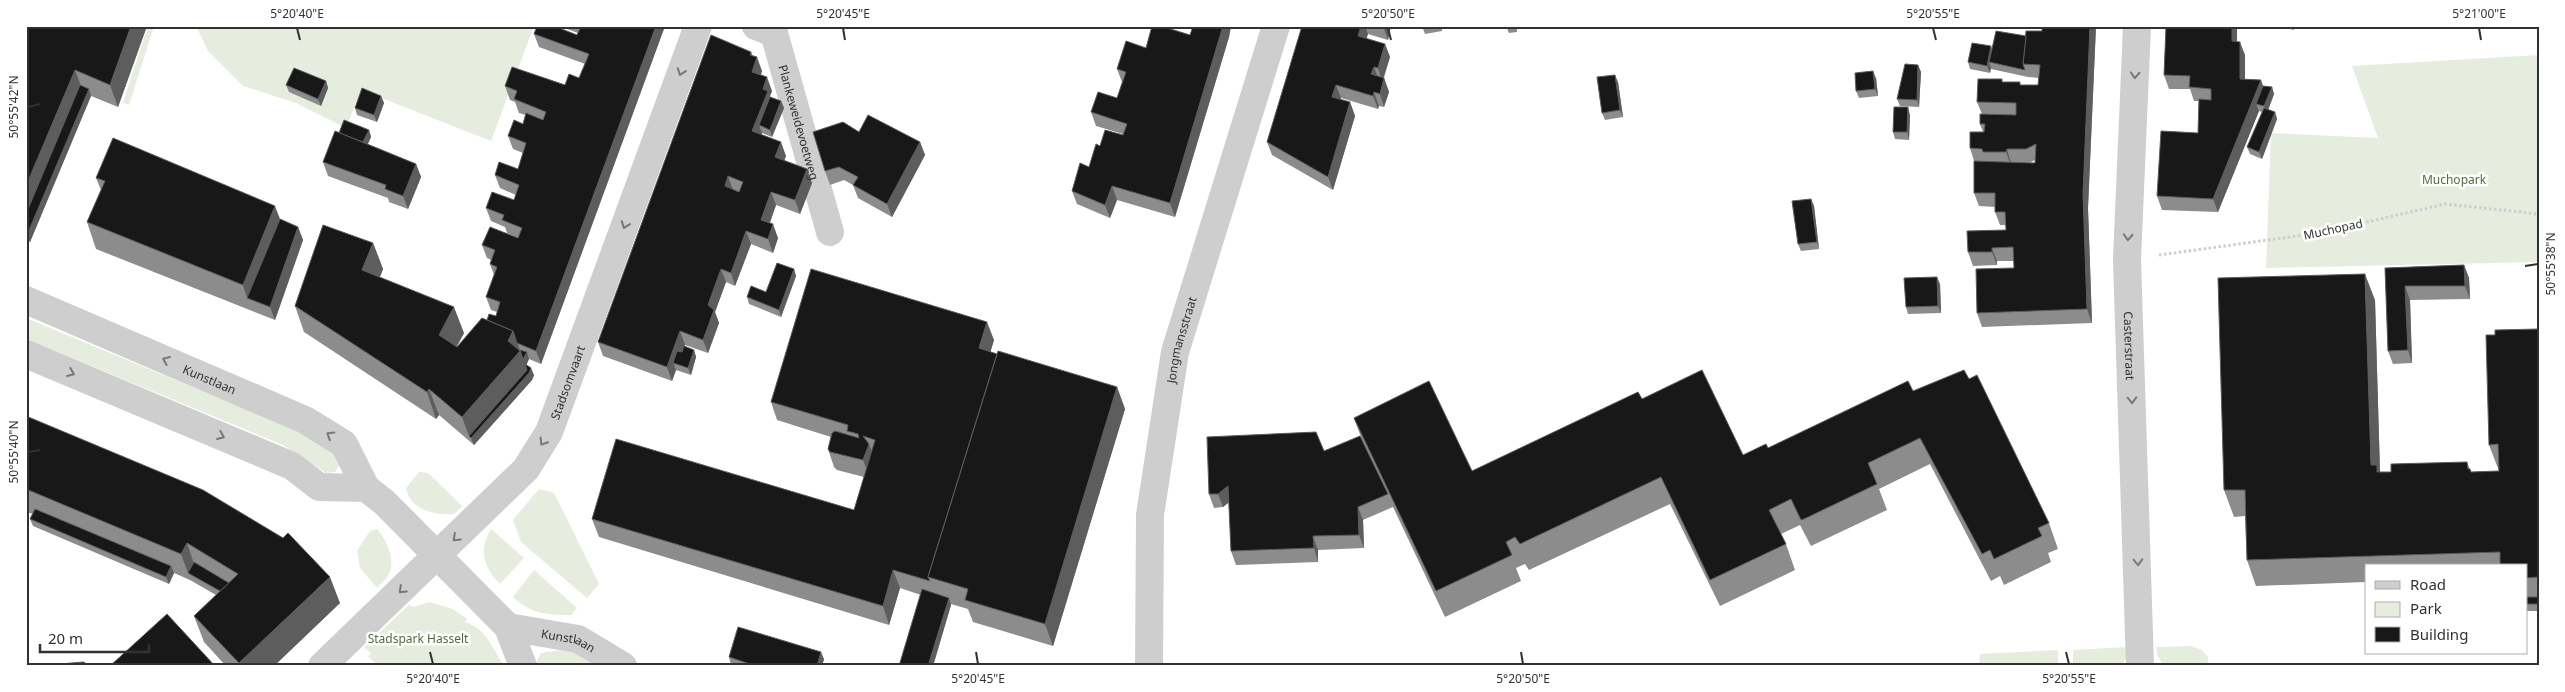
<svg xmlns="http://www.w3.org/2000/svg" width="2565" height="692" font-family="'Noto Sans',sans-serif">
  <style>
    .green { fill: #e6eddf }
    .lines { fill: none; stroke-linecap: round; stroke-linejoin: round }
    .path { stroke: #cecece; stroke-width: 3; stroke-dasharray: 2.5 2.5; stroke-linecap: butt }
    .minor { stroke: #cecece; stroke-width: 28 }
    .wall { fill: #8c8c8c; fill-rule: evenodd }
    .shaded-wall { fill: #5d5d5d }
    .building { fill: #181818; stroke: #5d5d5d; fill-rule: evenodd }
    .oneway { stroke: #787878 }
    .ticks { fill: none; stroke: #313131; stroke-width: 2 }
    .labels { text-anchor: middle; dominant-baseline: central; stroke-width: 5; stroke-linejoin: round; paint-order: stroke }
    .street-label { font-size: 12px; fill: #313131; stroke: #fff }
    .park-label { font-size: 12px; fill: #516d3e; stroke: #fff }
    .neatline { fill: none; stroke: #313131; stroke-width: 2 }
    .ticks-label { font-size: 12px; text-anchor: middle; fill: #313131 }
  </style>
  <rect width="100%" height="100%" fill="#fff"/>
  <g class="green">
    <polygon points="148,26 154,26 129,105 123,102"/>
    <polygon points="196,26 534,26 491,141 361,90 346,128 296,103 243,86 208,51"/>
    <polygon points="2539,55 2539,262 2266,268 2271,133 2378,138 2352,66"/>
    <polygon points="26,318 291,428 336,455 340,464 335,472 326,473 283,445 26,339"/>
    <path d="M 419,472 L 428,473 L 462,506 L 454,514 C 435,515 411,511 406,488 Z"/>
    <polygon points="539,489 554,493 599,584 587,598 521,542 513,520"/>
    <path d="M 377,529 C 387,541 397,561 388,576 C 385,580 380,584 377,588 L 360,568 L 357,551 L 370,531 Z"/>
    <path d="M 491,529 L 524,558 L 500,584 C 484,568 478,550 491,529 Z"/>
    <path d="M 534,570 L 577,608 L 571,615 C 546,615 532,614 513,597 Z"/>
    <path d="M 429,602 L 453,609 L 467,619 L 465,622 C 486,628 492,648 504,666 L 379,666 L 368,657 L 371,653 L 364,647 L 409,605 L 414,607 Z"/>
    <polygon points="2191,646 2202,650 2208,657 2208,666 2164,666 2157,655 2156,647"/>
    <polygon points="2127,647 2127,657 2121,666 2073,666 2073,650"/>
    <polygon points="569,649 594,666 536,666 535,664 541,653"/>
    <polygon points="2058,650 2058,666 1979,666 1980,654"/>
  </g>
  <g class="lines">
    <polyline class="path" points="2159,255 2319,233 2445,204 2539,214"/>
    <g class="minor">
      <path id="s1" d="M 756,26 L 774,33 L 830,232"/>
      <path id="s2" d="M 2137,26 L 2127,260 L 2140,666"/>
      <path id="s3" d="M 26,300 L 305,420 L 344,444 L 366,488 L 384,502 L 508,627 L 523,666"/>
      <polyline points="26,354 292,466 319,487 366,488"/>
      <path id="s4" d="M 508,627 L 578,639 L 623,666"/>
      <path id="s5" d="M 322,666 L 526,469 L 549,432 L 698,26"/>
      <path id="s6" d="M 1149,666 L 1150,515 L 1175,352 L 1276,26"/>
    </g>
  </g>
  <g class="wall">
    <polygon points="26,26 147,26 118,107 91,96 30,242 26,241"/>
    <polygon points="566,26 665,26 541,364 529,359 526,365 534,375 532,380 474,445 439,415 436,419 304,332 295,306 373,243 383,269 380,277 464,333 457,347 487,320 496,316 497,312 491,310 486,297 494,275 490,264 491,260 487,258 482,245 518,238 507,233 505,227 491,221 486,208 514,200 516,195 500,188 495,175 518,169 523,153 513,149 508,136 523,124 526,115 519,113 515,102 510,100 505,86 565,85 579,78 585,64 539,47 534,34 577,35 578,33 567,29"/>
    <polygon points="1231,26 1229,37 1175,217 1117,200 1110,218 1077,204 1072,191 1089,167 1100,146 1123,134 1096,126 1091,112 1117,98 1122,82 1117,69 1146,48 1190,35"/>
    <polygon points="1302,26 1391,26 1388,40 1368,34 1366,38 1385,44 1390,57 1384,78 1389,92 1384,107 1379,106 1378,109 1341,98 1340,99 1350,102 1355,116 1333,190 1272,155 1267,142"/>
    <polygon points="1422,26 1442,26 1442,31 1425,34"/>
    <polygon points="1506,26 1517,26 1517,32 1509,33"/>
    <path d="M 2042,26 L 2096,26 L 2088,208 L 2092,323 L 1982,327 L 1977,313 L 2014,268 L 2014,261 L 1997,261 L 1997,265 L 1973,266 L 1968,252 L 2006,230 L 2006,225 L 2000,225 L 1995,212 L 1995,207 L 1979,206 L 1974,193 L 1974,161 L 1970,148 L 1983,132 L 1980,124 L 1982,114 L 1977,102 L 2003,82 L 2021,85 L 2038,85 L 2039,78 L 2028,77 L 1991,69 L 1991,68 L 1990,73 L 1970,69 L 1968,62 L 1992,49 L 2042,31 ZM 2035,160 L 2035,163 L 2021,162 L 2031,162 Z"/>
    <polygon points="2166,26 2237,26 2237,41 2245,55 2245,79 2263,86 2272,87 2274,94 2268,110 2275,112 2277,119 2262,159 2250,154 2247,147 2262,112 2259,111 2218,212 2162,210 2157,196 2198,133 2199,101 2194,101 2190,89 2169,89 2164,75"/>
    <polygon points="2278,26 2295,26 2294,30"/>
    <polygon points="751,52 752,56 762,71 761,75 772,91 770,96 770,97 781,101 784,108 772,137 762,133 761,135 786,156 784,161 812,183 800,214 776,205 770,223 778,238 773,253 751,244 735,286 726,282 715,312 719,323 708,353 685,345 684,347 694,350 696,357 691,375 676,370 672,381 603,356 598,342"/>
    <polygon points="1918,65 1921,72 1919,107 1900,106 1897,99"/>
    <polygon points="1876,78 1878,96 1859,98 1856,91"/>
    <polygon points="326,81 328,88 321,106 289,92 286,85"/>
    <polygon points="1618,82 1623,117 1605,120 1602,113"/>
    <polygon points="381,96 384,103 377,122 357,115 355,108"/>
    <polygon points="1910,115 1909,140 1895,139 1893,132"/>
    <polygon points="369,130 371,137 368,144 416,164 421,177 408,209 389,202 388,198 328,176 323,162 339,133"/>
    <polygon points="859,132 920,142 925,155 892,217 858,198 853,185 844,180 830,185 825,171"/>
    <polygon points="96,178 280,219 298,227 303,240 275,320 96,249 87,222 101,190"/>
    <polygon points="1811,199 1814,206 1819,249 1801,251 1798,244"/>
    <polygon points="2464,265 2469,278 2470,299 2410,300 2412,363 2393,364 2388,351 2385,268"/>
    <polygon points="794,269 796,276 781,317 749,304 747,297 766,292"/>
    <polygon points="1940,284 1941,313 1908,314 1906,307"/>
    <polygon points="2375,300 2380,472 2391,472 2467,462 2471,472 2499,471 2489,445 2495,335 2539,329 2539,611 2526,611 2526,566 2366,566 2366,582 2256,586 2247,560 2245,516 2234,517 2224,490"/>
    <polygon points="994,340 990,352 1117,387 1125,409 1053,646 973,622 968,609 951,604 951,605 933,666 899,666 921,595 900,588 889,625 599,537 592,519 854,510 864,477 837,470 834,467 828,449 831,437 777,420 771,402"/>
    <polygon points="1913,391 2049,523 2058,549 2048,553 2051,562 2004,585 2000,576 1991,581 1930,464 1879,489 1887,510 1813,545 1811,546 1800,525 1781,534 1786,544 1795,570 1720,606 1670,504 1529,570 1525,564 1516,568 1521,581 1445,617 1393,507 1363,520 1364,548 1318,550 1318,562 1236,565 1231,551 1229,502 1223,507 1214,508 1209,494 1361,437 1354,418 1472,471 1642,399 1743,455 1768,448"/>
    <polygon points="26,416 340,603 274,666 226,666 204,642 194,616 216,595 190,580 174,573 169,584 33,526 30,519 33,514 26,512"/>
    <polygon points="729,657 824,659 822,666 735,666 731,665"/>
  </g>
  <g class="shaded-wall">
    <polygon points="131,26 147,26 118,107 110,85"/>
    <polygon points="656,26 665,26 541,364 536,351"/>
    <polygon points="1223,26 1231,26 1229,37 1175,217 1170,203"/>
    <polygon points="1361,26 1365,26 1368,34 1363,50 1358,36"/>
    <polygon points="1383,26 1391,26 1388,40"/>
    <polygon points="2090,26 2096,26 2088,208 2092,323 2087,309 2083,194"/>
    <polygon points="2232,26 2237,26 2237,54 2232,41"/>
    <polygon points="2240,42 2245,55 2245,93 2240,79"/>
    <polygon points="1385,44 1390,57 1382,81 1378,68"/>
    <polygon points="1991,46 1993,53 1989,62 1991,68 1990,73 1987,66"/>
    <polygon points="751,52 755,63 757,57 762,71 757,85 752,72 750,55"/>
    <polygon points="1918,65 1921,72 1919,107 1917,100"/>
    <polygon points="1374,67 1379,80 1371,74"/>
    <polygon points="75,70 83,92 26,227 26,186"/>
    <polygon points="1873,71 1876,78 1878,96 1875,89"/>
    <polygon points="1615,75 1618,82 1623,117 1620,110"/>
    <polygon points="767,77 772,91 770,96 773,104 759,125 762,133 757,145 752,131 763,89"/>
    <polygon points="1384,78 1389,92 1384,107 1380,94"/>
    <polygon points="2261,80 2266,94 2256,104 2259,111 2218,212 2213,199"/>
    <polygon points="326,81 328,88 321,106 318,99"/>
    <polygon points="1336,85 1341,98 1337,110 1332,97"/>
    <polygon points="2272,87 2274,94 2267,113 2264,106"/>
    <polygon points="89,89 91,96 30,242 27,235"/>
    <polygon points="1374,92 1379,106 1378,109 1373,96"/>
    <polygon points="381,96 384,103 377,122 374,115"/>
    <polygon points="781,101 784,108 772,137 770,130"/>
    <polygon points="1350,102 1355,116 1333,190 1328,177"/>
    <polygon points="1908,107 1910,115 1909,140 1907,132"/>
    <polygon points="2275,112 2277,119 2262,159 2259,152"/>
    <polygon points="369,130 371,137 363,154 361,147"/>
    <polygon points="781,142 786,156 780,171 775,157"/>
    <polygon points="920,142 925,155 892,217 887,204"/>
    <polygon points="2007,149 2011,163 2011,166 2006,152"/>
    <polygon points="416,164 421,177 408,209 403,196"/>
    <polygon points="807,169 812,183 800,214 795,200"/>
    <polygon points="728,176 733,190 725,186"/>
    <polygon points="1112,186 1117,200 1110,218 1105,205"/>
    <polygon points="771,192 776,205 766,233 761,220"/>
    <polygon points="1811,199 1814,206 1819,249 1817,242"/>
    <polygon points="275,206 285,232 247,298 243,285"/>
    <polygon points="773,224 778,238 773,253 768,239"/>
    <polygon points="298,227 303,240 275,320 270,307"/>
    <polygon points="746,231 751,244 735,286 731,273"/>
    <polygon points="373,243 383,269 372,296 362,270"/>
    <polygon points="1992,248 1997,261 1997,265 1992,252"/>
    <polygon points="2464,265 2469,278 2470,299 2465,286"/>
    <polygon points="721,269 726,282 715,312 719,323 708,353 703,340 708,305"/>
    <polygon points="794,269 796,276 781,317 779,310"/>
    <polygon points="2365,274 2375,300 2380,473 2387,491 2371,465"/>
    <polygon points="1937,277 1940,284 1941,313 1938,306"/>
    <polygon points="2405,286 2410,300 2412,363 2408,350"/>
    <polygon points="454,307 464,333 448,361 439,335"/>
    <polygon points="987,322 994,340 986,367 979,348"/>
    <polygon points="513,331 523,359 527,352 529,359 526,366 531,368 534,375 532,380 474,445 471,438 469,436 462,417 508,341"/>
    <polygon points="680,331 685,345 678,364 673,363 676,370 672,381 667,367"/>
    <polygon points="694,350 696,357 691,375 688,368"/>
    <polygon points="1117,387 1125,409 1053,646 1045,624"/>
    <polygon points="429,389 439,415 436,419 427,392"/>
    <polygon points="869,444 876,462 870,479 863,460"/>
    <polygon points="1228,486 1233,499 1223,507 1218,494"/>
    <polygon points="1358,507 1363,520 1364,548 1359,535"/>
    <polygon points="1313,536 1318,550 1318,562 1314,548"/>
    <polygon points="187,543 196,570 188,573 181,554"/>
    <polygon points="171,566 174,573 169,584 166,577"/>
    <polygon points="893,570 900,588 889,625 883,606"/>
    <polygon points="330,577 340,603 274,666 240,666 239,663"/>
    <polygon points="949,598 951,605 933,666 928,666"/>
    <polygon points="821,652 824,659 822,666 817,666"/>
  </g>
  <g class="building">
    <polygon points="26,26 131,26 110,85 75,70 26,186"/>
    <polygon points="537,26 554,26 577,35 581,26 656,26 536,351 517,343 513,331 487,320 489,314 496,316 500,302 486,297 497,267 490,264 495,250 482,245 490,227 518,238 522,228 502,220 504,215 486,208 492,192 514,200 519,185 495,175 499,162 518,169 526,143 508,136 514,120 523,124 526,113 543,120 546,112 514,99 517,91 505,86 512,67 565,85 569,74 579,78 589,54 534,34"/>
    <polygon points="1152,26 1161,26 1190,35 1193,26 1223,26 1170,203 1112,186 1105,205 1072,191 1080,163 1089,167 1096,144 1100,146 1105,130 1123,135 1127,124 1091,112 1098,92 1117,98 1126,72 1117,69 1126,41 1146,48"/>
    <polygon points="1302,26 1361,26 1358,36 1385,44 1378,68 1374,67 1371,74 1384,78 1380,94 1374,92 1373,96 1336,85 1332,97 1350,102 1328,177 1267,142"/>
    <polygon points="2042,26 2090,26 2083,194 2087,309 1977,313 1976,269 2014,268 2013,247 1992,248 1992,252 1968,252 1967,231 2006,230 2005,212 1995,212 1995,193 1974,193 1974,161 2035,163 2036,144 2026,149 2007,149 2006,152 1983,152 1982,149 1970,148 1970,132 1984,132 1985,124 1980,124 1980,114 2016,115 2016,103 1977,102 1978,79 2002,79 2002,82 2020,82 2020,85 2038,85 2040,65 2023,64 2026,31 2042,31"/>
    <polygon points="2166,26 2232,26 2232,41 2240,42 2240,79 2261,80 2213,199 2157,196 2161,131 2198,133 2199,99 2211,100 2211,89 2189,87 2190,76 2164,75"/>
    <polygon points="1996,31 2026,36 2023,64 2025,70 1989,62"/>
    <path d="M 711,35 L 751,52 L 750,55 L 757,57 L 752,72 L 767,77 L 763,89 L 768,91 L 752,131 L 781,142 L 775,157 L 807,169 L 795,200 L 771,192 L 761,220 L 773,224 L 768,239 L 746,231 L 731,273 L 721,269 L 708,305 L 714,310 L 703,340 L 680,331 L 667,367 L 598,342 ZM 728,176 L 743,182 L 739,192 L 725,186 Z"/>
    <polygon points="1972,43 1991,46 1987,66 1968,62"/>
    <polygon points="1905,64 1918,65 1917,100 1897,99"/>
    <polygon points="294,68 326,81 318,99 286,85"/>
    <polygon points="1873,71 1875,89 1856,91 1855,73"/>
    <polygon points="1615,75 1620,110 1602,113 1597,77"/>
    <polygon points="80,85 89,89 27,235 26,235 26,214"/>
    <polygon points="2263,86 2272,87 2264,106 2256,104"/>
    <polygon points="362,88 381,96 374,115 355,108"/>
    <polygon points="770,97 781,101 770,130 759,125"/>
    <polygon points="1894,107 1908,107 1907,132 1893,132"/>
    <polygon points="2264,108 2275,112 2259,152 2247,147"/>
    <polygon points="868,115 920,142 887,204 853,185 858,177 839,167 825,171 813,132 843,122 859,132"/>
    <polygon points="344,120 369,130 363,142 339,133"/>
    <polygon points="335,131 416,164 403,196 385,189 386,185 323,162"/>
    <polygon points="113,138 275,206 243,285 87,222 105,181 96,178"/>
    <polygon points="1811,199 1817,242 1798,244 1792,201"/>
    <polygon points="280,219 298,227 270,307 247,298"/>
    <polygon points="323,225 373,243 362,270 454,307 439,335 457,347 482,318 513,331 508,341 520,351 462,417 429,389 427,392 295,306"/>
    <polygon points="777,263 794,269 779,310 747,297 751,286 766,292"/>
    <polygon points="2464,265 2465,286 2405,286 2408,350 2388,351 2385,268"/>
    <polygon points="811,269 987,322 979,348 997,354 928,577 930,581 893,570 883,606 592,519 616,439 854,510 875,440 863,436 869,444 863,460 830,452 828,449 832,433 835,431 859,438 858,434 847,431 848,425 771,402"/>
    <polygon points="2365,274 2371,465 2377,465 2377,472 2391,472 2391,464 2467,462 2468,469 2470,469 2471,472 2499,471 2498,444 2489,445 2486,335 2495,335 2495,330 2539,329 2539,577 2526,578 2526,566 2500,566 2500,552 2247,560 2245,490 2224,490 2218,278"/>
    <polygon points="1937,277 1938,306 1906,307 1904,278"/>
    <polygon points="684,346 694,350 688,368 673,363 677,351 682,352"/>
    <polygon points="520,350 527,352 523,359"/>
    <polygon points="998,351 1117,387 1045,624 965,600 968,589 928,577"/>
    <polygon points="525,364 531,368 529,373 471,438 469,436 527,370"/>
    <polygon points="1702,370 1743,455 1766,444 1768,448 1908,381 1913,391 1964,370 1969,379 1977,375 2049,523 2038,528 2042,536 1994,559 1990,550 1982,554 1920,438 1868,463 1877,484 1804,519 1801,520 1791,499 1769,510 1786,544 1710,580 1661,477 1520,544 1515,537 1506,542 1512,555 1436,591 1354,418 1429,381 1472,471 1638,392 1642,399"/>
    <polygon points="26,416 203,490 283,538 288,533 330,577 239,663 194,616 238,574 187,543 181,554 26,489"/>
    <polygon points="1316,432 1324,451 1360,436 1388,494 1358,507 1359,535 1313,536 1314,548 1231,551 1228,486 1218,494 1209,494 1207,437"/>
    <polygon points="35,509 171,566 166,577 30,519"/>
    <polygon points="194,562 229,583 220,591 188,573"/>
    <polygon points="922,589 949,598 928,666 899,666"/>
    <rect x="2526" y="597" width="13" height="7"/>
    <polygon points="167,614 215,666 112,666 111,665"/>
    <polygon points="738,627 821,652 817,666 756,666 729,657"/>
    <polygon points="84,662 88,666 35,666"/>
  </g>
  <defs><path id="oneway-chevron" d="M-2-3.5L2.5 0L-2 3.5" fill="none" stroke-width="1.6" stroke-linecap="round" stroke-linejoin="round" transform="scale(1.25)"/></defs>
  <g class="oneway">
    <use href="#oneway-chevron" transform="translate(681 72) rotate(110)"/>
    <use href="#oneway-chevron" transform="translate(2135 75) rotate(93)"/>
    <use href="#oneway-chevron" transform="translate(625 225) rotate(110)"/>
    <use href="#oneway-chevron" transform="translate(2128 237) rotate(93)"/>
    <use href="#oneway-chevron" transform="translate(166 360) rotate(-157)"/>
    <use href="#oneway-chevron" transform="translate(71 373) rotate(23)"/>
    <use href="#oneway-chevron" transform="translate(2132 400) rotate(88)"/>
    <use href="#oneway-chevron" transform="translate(330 435) rotate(-148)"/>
    <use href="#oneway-chevron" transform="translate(221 436) rotate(23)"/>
    <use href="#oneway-chevron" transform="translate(543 442) rotate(122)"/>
    <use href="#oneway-chevron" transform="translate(456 538) rotate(137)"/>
    <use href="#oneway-chevron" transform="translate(2138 562) rotate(88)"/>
    <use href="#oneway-chevron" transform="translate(402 590) rotate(136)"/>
  </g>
  <path class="ticks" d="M 297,28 L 300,40M 843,28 L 845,40M 1388,28 L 1391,40M 1933,28 L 1936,40M 2479,28 L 2481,40M 28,107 L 40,104M 2525,266 L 2538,264M 28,452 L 40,450M 430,652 L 433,664M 976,652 L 978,664M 1521,652 L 1523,664M 2066,652 L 2069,664"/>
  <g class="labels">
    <g class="street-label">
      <text stroke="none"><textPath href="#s1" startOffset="112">Plankeweidevoetweg</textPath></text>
      <text transform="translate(2333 229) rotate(-12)">Muchopad</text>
      <text stroke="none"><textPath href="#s6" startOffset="329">Jongmansstraat</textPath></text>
      <text stroke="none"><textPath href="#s2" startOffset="320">Casterstraat</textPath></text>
      <text stroke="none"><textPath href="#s3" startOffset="200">Kunstlaan</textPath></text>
      <text stroke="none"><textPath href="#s5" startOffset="380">Stadsomvaart</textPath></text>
      <text stroke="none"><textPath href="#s4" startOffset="62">Kunstlaan</textPath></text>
    </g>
    <g class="park-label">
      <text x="2454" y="179">Muchopark</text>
      <text x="418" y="638">Stadspark Hasselt</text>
    </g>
  </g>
  <rect width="2565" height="692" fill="none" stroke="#ffffff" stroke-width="55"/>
  <rect x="2365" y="564" width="162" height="90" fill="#ffffff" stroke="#adadad"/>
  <rect x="2375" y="581" width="25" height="8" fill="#cecece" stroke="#adadad"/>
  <text x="2410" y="590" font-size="15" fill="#313131">Road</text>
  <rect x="2375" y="602" width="25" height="15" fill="#e6eddf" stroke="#adadad"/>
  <text x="2410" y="614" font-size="15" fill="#313131">Park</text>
  <rect x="2375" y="627" width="25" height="15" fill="#181818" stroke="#adadad"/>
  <text x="2410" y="640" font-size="15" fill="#313131">Building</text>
  <path d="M40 644v8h109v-8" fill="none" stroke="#313131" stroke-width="2.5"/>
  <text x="48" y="644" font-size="15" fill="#313131" stroke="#ffffff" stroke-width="4" paint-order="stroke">20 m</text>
  <rect x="28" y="28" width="2510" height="636" class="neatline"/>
  <g class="ticks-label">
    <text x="297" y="18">5°20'40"E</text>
    <text x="843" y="18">5°20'45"E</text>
    <text x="1388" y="18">5°20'50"E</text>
    <text x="1933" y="18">5°20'55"E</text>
    <text x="2479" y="18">5°21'00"E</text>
    <text transform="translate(14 107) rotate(-90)" y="4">50°55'42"N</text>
    <text transform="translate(2551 264) rotate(-90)" y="4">50°55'38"N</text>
    <text transform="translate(14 452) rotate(-90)" y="4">50°55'40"N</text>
    <text x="433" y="683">5°20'40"E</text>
    <text x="978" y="683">5°20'45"E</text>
    <text x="1523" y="683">5°20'50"E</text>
    <text x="2069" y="683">5°20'55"E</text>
  </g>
</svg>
